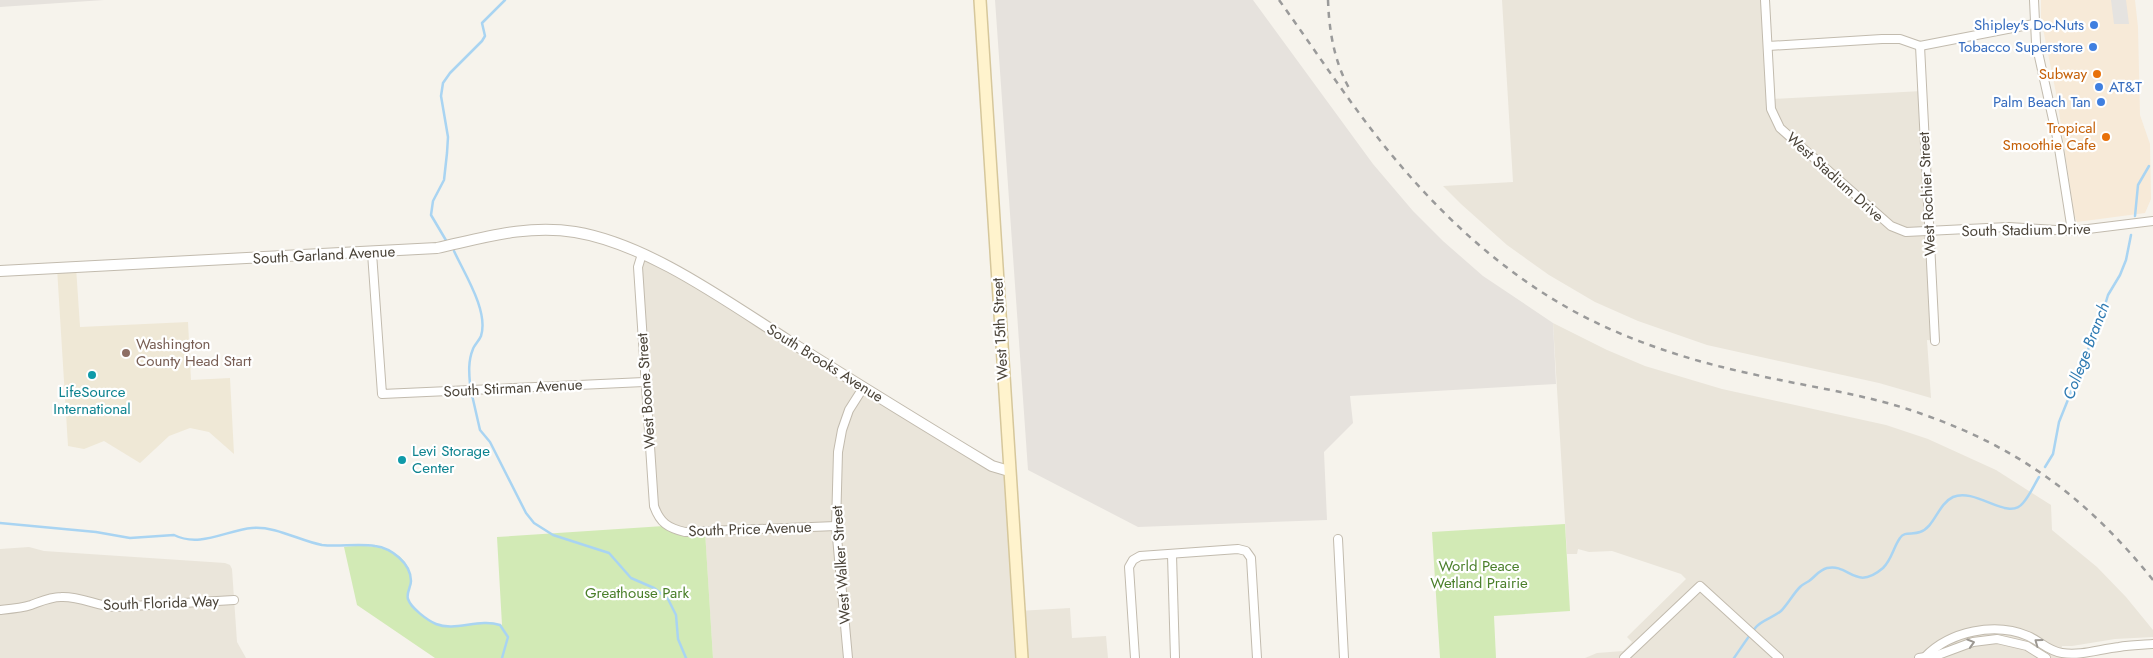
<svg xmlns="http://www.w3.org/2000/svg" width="2153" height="658" font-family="Jost,sans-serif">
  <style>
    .residential { fill: #eae5da }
    .commercial { fill: #f7ead8 }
    .industrial { fill: #e6e2dd }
    .education { fill: #efe8d6 }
    .green { fill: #d2eab5 }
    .parking { fill: #e5e3e0 }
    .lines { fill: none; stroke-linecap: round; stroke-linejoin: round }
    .stream { stroke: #a9d4f2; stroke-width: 2.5 }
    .minor-casing { stroke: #c2bbae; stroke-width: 10 }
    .tertiary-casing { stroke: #c2bbae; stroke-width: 12 }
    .secondary-casing { stroke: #d6c79b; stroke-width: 14 }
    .minor { stroke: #fff; stroke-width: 8 }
    .tertiary { stroke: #fff; stroke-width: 10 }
    .secondary { stroke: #fff3cd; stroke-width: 11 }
    .rail { stroke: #9a9a9a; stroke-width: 2.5; stroke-dasharray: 6 6; stroke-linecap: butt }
    .oneway { stroke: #9c9892 }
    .shop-dot { fill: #3f7fe0; stroke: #fff; stroke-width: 2 }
    .food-dot { fill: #e8710a; stroke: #fff; stroke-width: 2 }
    .education-dot { fill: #8d6e63; stroke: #fff; stroke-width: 2 }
    .culture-dot { fill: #0f9aa8; stroke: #fff; stroke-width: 2 }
    .labels { text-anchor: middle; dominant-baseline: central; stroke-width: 4.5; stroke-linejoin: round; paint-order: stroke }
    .shop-label { font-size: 15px; fill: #366cbe; stroke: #fff; text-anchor: end }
    .food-label { font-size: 15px; fill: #c56008; stroke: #fff; text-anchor: end }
    .street-label { font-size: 15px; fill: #4b4439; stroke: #fff }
    .education-label { font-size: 15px; fill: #785e54; stroke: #fff; text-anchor: start }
    .culture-label { font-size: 15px; fill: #0d838f; stroke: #fff }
    .park-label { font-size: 15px; fill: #4a7f2a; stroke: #fff }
    .water-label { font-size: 16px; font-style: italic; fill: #2e7ab2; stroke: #fff }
  </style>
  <rect width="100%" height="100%" fill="#f6f3ec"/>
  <g class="residential">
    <polygon points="1502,0 1765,0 1771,99 1922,91 1935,341 1927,340 1931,398 1879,383 1707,345 1638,321 1595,302 1549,275 1507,245 1461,204 1443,186 1513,182"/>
    <polygon points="642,254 1009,471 1018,611 1070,608 1072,638 1106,636 1108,658 713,658 705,532 685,532 658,518 638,267"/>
    <polygon points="1553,323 1607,350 1645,366 1722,389 1886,425 1928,439 1996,470 2051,505 2052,530 2097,567 2126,597 2153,630 2153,637 2115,639 2072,646 2062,646 2060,658 1585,658 1597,653 1623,651 1632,642 1627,637 1686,579 1681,574 1612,551 1589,552 1578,549 1577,554 1567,554"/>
    <polygon points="29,547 44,551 225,563 230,565 232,569 237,642 246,658 0,658 0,549"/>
  </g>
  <polygon class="commercial" points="2041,0 2135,0 2138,27 2140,115 2150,144 2151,199 2145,213 2077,222 2074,214 2057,98 2041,19"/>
  <g class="industrial">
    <polygon points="0,0 104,0 0,7"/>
    <polygon points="995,0 1253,0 1373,164 1413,211 1443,241 1483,276 1553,323 1556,384 1350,396 1353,423 1324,452 1327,520 1138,527 1028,470"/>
  </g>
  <polygon class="education" points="76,267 80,327 188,322 191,380 230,378 234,454 209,432 190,428 169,436 140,463 104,441 84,449 68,446 57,268"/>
  <g class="green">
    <polygon points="1565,524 1570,611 1494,616 1496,658 1440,658 1432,532"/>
    <path d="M 664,526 L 705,531 L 713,658 L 435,658 L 357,605 L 344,547 C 369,544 406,546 411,577 C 412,585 406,592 408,600 C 412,609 428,621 437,624 C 453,630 471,622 487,622 C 492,622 497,624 502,625 L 497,537 Z"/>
  </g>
  <polygon class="parking" points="2111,0 2126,0 2129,24 2114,24"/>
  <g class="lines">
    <g class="stream">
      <polyline points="2135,216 2138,185 2149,166"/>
      <polyline points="447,242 431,215 433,201 444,180 447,153 448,137 441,96 443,83 450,73 482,41 485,36 482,23 505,0"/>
      <path d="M 454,251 C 464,273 489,311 481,336 C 479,341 474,345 473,349 C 468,361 469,373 470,384"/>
      <polyline points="472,395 480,430 490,442 526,513 534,523 553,535 609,553 631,578 654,588 668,599 676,615 678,639 686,658"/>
      <polyline points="2045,467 2053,454 2059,422 2102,315 2108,295 2120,275 2126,260 2131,235"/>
      <path d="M 0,523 L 96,532 L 130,538 L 174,535 C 200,548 227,530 252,528 C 276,526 300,541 322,545 C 340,547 358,543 375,546 C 391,548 411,563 411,581 C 411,587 406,593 408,599 C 411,608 427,620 436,624 C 455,632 479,618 500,625 L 508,637 L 502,658"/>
      <path d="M 1734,658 C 1741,648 1748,637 1756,627 C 1762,620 1774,617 1781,611 C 1788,604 1793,594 1800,587 C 1803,584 1806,583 1809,581 C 1816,576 1819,570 1827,568 C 1849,563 1855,592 1883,568 C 1892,559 1893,548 1900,538 C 1904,531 1913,535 1920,532 C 1934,528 1938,504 1953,497 C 1976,487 2008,522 2023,503 C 2030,495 2034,485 2039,477"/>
    </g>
    <g class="minor-casing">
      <g id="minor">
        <polyline points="1765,0 1771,109 1780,128 1891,226 1906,232 2008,227 2072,231 2153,221"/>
        <polyline points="2034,0 2036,43 2058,142 2072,231"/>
        <polyline points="1768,46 1882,39 1900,39 1920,46 2034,24"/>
        <polyline points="1920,46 1935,341"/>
        <polyline points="372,253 382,394 644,382"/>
        <path d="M 642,254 L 638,267 L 654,506 C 660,523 668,528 685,532 L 836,526"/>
        <polyline points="1338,539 1344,658"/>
        <polyline points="1172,555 1175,658"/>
        <path d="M 0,610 C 10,609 22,608 31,605 C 42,601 50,597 61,597 C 80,596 97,606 115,607 L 234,600"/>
        <path d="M 1925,657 C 1950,631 1995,622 2028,636 C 2040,641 2048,651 2062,653 C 2081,656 2100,649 2119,647 C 2130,645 2142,645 2153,644"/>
        <polyline points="848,658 836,526 838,452 842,430 849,410 863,388"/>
        <polyline points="1135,658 1129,567 1133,560 1140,556 1238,549 1246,551 1251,558 1257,658"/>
        <polyline points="1624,658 1700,586 1779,658"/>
        <polyline points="1919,658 1938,655 1973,642 1997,639 2027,646 2046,658"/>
      </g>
    </g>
    <g class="tertiary-casing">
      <path id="tertiary" d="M 0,271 L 437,248 C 483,238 527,224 575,232 C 648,244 726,301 789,341 C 856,383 924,425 992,466 L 1009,471"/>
    </g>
    <g class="secondary-casing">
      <polyline id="secondary" points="980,0 1022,658"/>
    </g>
    <use href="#minor" class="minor"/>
    <use href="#tertiary" class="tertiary"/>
    <use href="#secondary" class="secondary"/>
    <g class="rail">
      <path d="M 1279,0 C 1310,43 1339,87 1371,129 C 1428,203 1494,268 1577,313 C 1632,342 1691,361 1752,374 C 1808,387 1867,394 1922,414 C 2020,448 2088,499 2153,580"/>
      <path d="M 1328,0 C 1329,30 1334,61 1349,88"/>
    </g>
  </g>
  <defs><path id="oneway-chevron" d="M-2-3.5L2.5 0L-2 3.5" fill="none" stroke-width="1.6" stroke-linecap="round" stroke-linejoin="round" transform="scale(1.25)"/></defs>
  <g class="oneway">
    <use href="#oneway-chevron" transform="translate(2038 642) rotate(-144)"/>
    <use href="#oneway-chevron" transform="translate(1971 643) rotate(-17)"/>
  </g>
  <g class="shop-dot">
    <circle cx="2094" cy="25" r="5"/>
    <circle cx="2093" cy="47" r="5"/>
    <circle cx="2099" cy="87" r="5"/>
    <circle cx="2101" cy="102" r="5"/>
  </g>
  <g class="food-dot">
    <circle cx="2097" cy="74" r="5"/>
    <circle cx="2106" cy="137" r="5"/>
  </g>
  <circle class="education-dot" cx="126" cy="353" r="5"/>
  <g class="culture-dot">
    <circle cx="92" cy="375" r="5"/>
    <circle cx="402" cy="460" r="5"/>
  </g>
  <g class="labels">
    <g class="shop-label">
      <text x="2084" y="25">Shipley's Do-Nuts</text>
      <text x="2083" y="47">Tobacco Superstore</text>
      <text x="2109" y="87" text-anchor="start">AT&amp;T</text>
      <text x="2091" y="102">Palm Beach Tan</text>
    </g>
    <g class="food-label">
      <text x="2087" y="74">Subway</text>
      <text x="2096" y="128">Tropical<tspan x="2096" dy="17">Smoothie Cafe</tspan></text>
    </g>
    <g class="street-label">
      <text transform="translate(1835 177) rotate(42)">West Stadium Drive</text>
      <text transform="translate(1927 194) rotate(-93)">West Rochier Street</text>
      <text transform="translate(2026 230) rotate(-1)">South Stadium Drive</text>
      <text transform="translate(324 255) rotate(-3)">South Garland Avenue</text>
      <text transform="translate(1000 329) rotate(-93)">West 15th Street</text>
      <text transform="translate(825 363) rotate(32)">South Brooks Avenue</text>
      <text transform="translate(513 388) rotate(-3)">South Stirman Avenue</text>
      <text transform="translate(646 391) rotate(-94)">West Boone Street</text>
      <text transform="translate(750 529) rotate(-2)">South Price Avenue</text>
      <text transform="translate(841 565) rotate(-94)">West Walker Street</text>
      <text transform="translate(161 603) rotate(-2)">South Florida Way</text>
    </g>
    <g class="education-label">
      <text x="136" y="344">Washington<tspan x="136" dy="17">County Head Start</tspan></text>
    </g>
    <g class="culture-label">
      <text x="92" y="392">LifeSource<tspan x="92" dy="17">International</tspan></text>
      <text x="412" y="451" text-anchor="start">Levi Storage<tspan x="412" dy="17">Center</tspan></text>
    </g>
    <g class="park-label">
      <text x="1479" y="566">World Peace<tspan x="1479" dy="17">Wetland Prairie</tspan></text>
      <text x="637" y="593">Greathouse Park</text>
    </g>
    <g class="water-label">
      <text transform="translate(2086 351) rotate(-69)">College Branch</text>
    </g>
  </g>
</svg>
